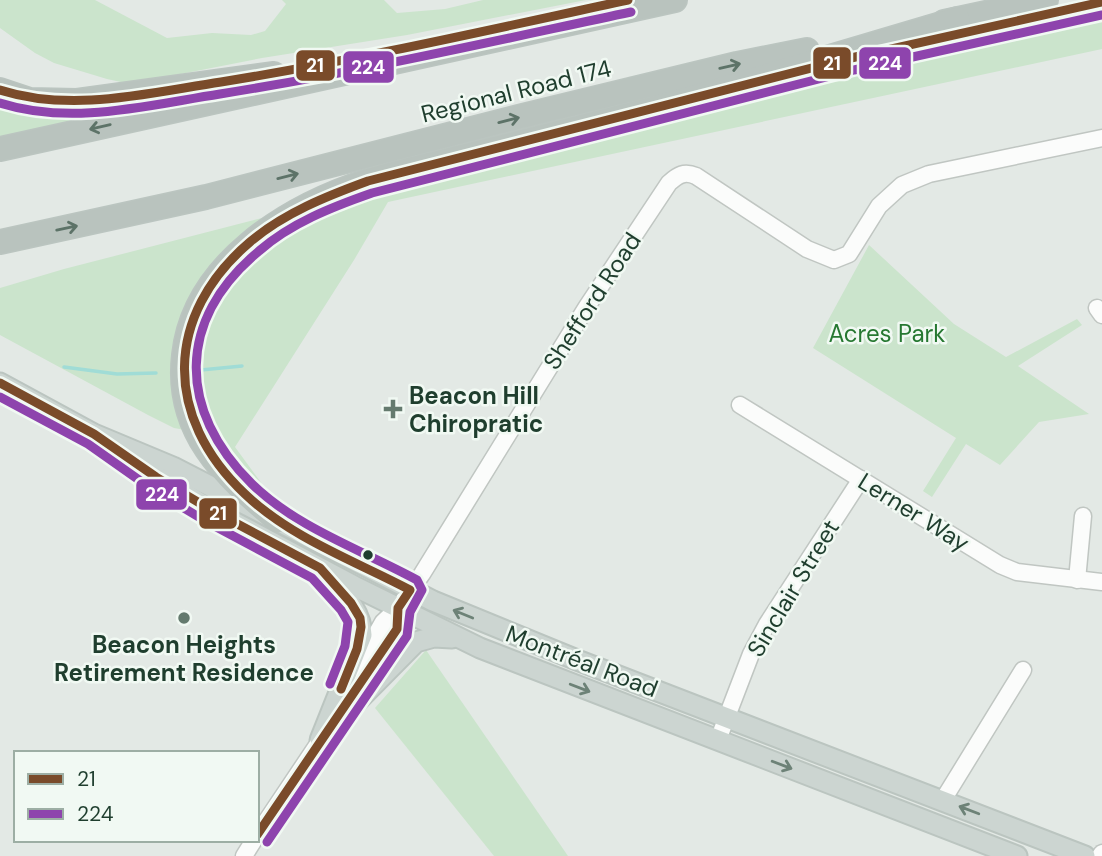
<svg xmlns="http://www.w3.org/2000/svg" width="1102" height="856" font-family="'DM Sans',sans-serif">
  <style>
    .green { fill: #cbe4cc }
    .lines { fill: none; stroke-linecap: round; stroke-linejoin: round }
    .stream { stroke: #a0dcd6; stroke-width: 3.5 }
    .minor-casing { stroke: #c0c6c2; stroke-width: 19 }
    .major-casing { stroke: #bbc5c0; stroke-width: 23 }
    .highway-casing { stroke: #bbc5c0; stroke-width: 26 }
    .minor { stroke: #fbfcfb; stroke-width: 16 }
    .major { stroke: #ccd5d1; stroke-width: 19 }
    .highway { stroke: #b9c3be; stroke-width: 23 }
    .bus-1-casing { stroke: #f1f9f3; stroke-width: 14 }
    .bus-2-casing { stroke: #f1f9f3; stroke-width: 14 }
    .bus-1 { stroke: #7a4b2a; stroke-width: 9 }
    .bus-2 { stroke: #8e44ad; stroke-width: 9 }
    .oneway { stroke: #5d7368 }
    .oneway2 { stroke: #6d8277 }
    .poi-dot { fill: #647a6e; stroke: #f1f9f3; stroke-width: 2.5 }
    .bus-dot { fill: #1f3e2e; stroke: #f1f9f3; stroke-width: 2.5 }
    .labels { text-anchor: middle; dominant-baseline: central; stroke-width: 5; stroke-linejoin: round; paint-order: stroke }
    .street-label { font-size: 24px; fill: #1f3e2e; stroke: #f1f9f3 }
    .park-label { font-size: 24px; fill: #267831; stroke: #f1f9f3 }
    .poi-label { font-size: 24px; font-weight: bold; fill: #1f3e2e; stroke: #f1f9f3; text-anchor: start }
    .line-badge { stroke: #f1f9f3; stroke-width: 2.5 }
    .badge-label { font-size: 19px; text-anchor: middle; font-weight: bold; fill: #fff }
  </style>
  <rect width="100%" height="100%" fill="#e3e9e5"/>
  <g class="green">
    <polygon points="0,0 95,0 167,38 212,33 251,35 265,31 286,4 282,0 384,0 397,13 445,9 483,0 586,0 407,35 262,58 130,84 107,79 54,63 35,53 0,28"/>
    <polygon points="1102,13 1102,49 388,202 354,260 235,447 262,484 233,466 199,421 189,360 215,288 291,222 352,198 425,176 650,119"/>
    <polygon points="0,99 63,112 117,114 0,140"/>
    <path d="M 266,217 C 217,252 174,296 173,361 C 173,383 181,408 185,430 L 174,428 L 148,415 L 0,335 L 0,288 L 64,269 Z"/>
    <polygon points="869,245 954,324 1006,357 1077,319 1082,325 1018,366 1089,414 1039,422 1000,465 966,444 932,497 923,491 956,438 813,348"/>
    <polygon points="426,650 568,856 494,856 375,708"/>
  </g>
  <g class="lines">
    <g class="stream">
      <polyline points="64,367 117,374 156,373"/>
      <polyline points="201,370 242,366"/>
    </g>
    <g class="minor-casing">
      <g id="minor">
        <polyline points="1097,308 1102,315"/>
        <polyline points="740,405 1000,565 1017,572 1102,582"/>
        <polyline points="1077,580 1083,516"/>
        <path d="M 354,673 L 383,622 L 398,608 L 422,574 L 586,308 L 669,183 C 678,175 684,171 696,176 L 807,249 L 834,260 L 849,254 L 879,206 L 902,185 L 929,174 L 1102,138"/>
        <polyline points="350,700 397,629 398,608"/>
        <polyline points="718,740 751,654 767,624 861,479"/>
        <polyline points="943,800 1023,670"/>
        <polyline points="257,835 326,732"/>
        <polyline points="244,856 254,840"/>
        <polyline points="1100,856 1102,853"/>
      </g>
    </g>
    <g class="major-casing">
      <g id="major">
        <polyline points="0,383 94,434 173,467 433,601 577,660 1085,856"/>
        <polyline points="123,455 213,511 354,586 480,648 1017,856"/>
        <polyline points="325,734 416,642 434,637 452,638"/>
        <path d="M 320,740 L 362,635 C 361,611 346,597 330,579"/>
      </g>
    </g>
    <g class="highway-casing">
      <g id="highway">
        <polyline points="944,22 1046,0"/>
        <polyline points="0,90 30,100 77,101 274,74"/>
        <polyline points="0,149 675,0"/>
        <polyline points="0,242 206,197 522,116 737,64 807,50"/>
        <path d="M 277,521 C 223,476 175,431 184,355 C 194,264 287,207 367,181 C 403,170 441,162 477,153 C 535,139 593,124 651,109 C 754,80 856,49 958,19"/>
      </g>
    </g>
    <use href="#minor" class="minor"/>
    <use href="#major" class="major"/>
    <use href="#highway" class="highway"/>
    <g class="bus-1-casing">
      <g id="bus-1">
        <path d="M 0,90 C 72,113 148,93 221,82 C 358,60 493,29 628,0"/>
        <polyline points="0,383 94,434 156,477 213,511 320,568 351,603 360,618 361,627 357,649 341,689"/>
        <path d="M 257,835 L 397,629 L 398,608 L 410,590 C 355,561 291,538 245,494 C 163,417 164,315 250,242 C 284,213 327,196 368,181 L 851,58 L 1102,2"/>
      </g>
    </g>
    <g class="bus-2-casing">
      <g id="bus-2">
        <path d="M 0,103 C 72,126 148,105 220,94 C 358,72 494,41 631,12"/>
        <polyline points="0,397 88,444 149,487 207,522 312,578 341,610 348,622 345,646 330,684"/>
        <path d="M 267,842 L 407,636 L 410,612 L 422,590 L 417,580 C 362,550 297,528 252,484 C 177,410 176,320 259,251 C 291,223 332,207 372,193 L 854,70 L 1102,15"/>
      </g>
    </g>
    <use href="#bus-1" class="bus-1"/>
    <use href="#bus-2" class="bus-2"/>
  </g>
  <defs><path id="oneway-shaft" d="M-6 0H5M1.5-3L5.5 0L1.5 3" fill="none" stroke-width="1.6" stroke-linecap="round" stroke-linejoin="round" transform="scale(1.75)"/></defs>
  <g class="oneway">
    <use href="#oneway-shaft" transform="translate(730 66) rotate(-13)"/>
    <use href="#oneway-shaft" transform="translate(509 120) rotate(-14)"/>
    <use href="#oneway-shaft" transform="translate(100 127) rotate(167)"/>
    <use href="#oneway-shaft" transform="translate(288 176) rotate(-14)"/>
    <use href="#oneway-shaft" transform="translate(67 228) rotate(-12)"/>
  </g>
  <g class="oneway2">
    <use href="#oneway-shaft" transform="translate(463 614) rotate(-158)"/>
    <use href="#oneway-shaft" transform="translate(580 688) rotate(21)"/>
    <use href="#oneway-shaft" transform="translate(782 765) rotate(21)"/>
    <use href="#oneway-shaft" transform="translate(969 810) rotate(-159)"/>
  </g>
  <g class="poi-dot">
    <path d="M389.5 398.5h7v7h7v7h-7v7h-7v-7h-7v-7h7z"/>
    <circle cx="184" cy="618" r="7"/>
  </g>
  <circle class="bus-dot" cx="368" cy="555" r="6"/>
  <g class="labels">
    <g class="street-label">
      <text transform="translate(516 91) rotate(-14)">Regional Road 174</text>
      <text transform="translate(592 301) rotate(-57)">Shefford Road</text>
      <text transform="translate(914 512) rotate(32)">Lerner Way</text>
      <text transform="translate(793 588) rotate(-59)">Sinclair Street</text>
      <text transform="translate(582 661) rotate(21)">Montréal Road</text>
    </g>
    <g class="park-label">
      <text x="887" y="333">Acres Park</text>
    </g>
    <g class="poi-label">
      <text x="409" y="395">Beacon Hill<tspan x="409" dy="28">Chiropratic</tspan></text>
      <text x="184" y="644" text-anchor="middle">Beacon Heights<tspan x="184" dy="28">Retirement Residence</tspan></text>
    </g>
  </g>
  <g class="line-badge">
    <rect x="812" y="46" width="40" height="34" rx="7" fill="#7a4b2a"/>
    <rect x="858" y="46" width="54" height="34" rx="7" fill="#8e44ad"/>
    <rect x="295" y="49" width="41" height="33" rx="7" fill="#7a4b2a"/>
    <rect x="342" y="50" width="53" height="34" rx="7" fill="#8e44ad"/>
    <rect x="135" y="478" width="53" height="33" rx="7" fill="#8e44ad"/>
    <rect x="198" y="497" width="40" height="33" rx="7" fill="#7a4b2a"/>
  </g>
  <g class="badge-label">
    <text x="832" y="70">21</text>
    <text x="885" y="70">224</text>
    <text x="315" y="72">21</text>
    <text x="368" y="74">224</text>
    <text x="162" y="501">224</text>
    <text x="218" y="520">21</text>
  </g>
  <rect x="14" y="751" width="245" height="91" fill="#f1f9f3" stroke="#9daea4" stroke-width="2"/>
  <rect x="28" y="774" width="35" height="10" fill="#7a4b2a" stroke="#9daea4" stroke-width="2"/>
  <text x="77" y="786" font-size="21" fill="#1f3e2e">21</text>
  <rect x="28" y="809" width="35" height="10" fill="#8e44ad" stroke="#9daea4" stroke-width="2"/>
  <text x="77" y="821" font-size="21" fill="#1f3e2e">224</text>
</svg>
